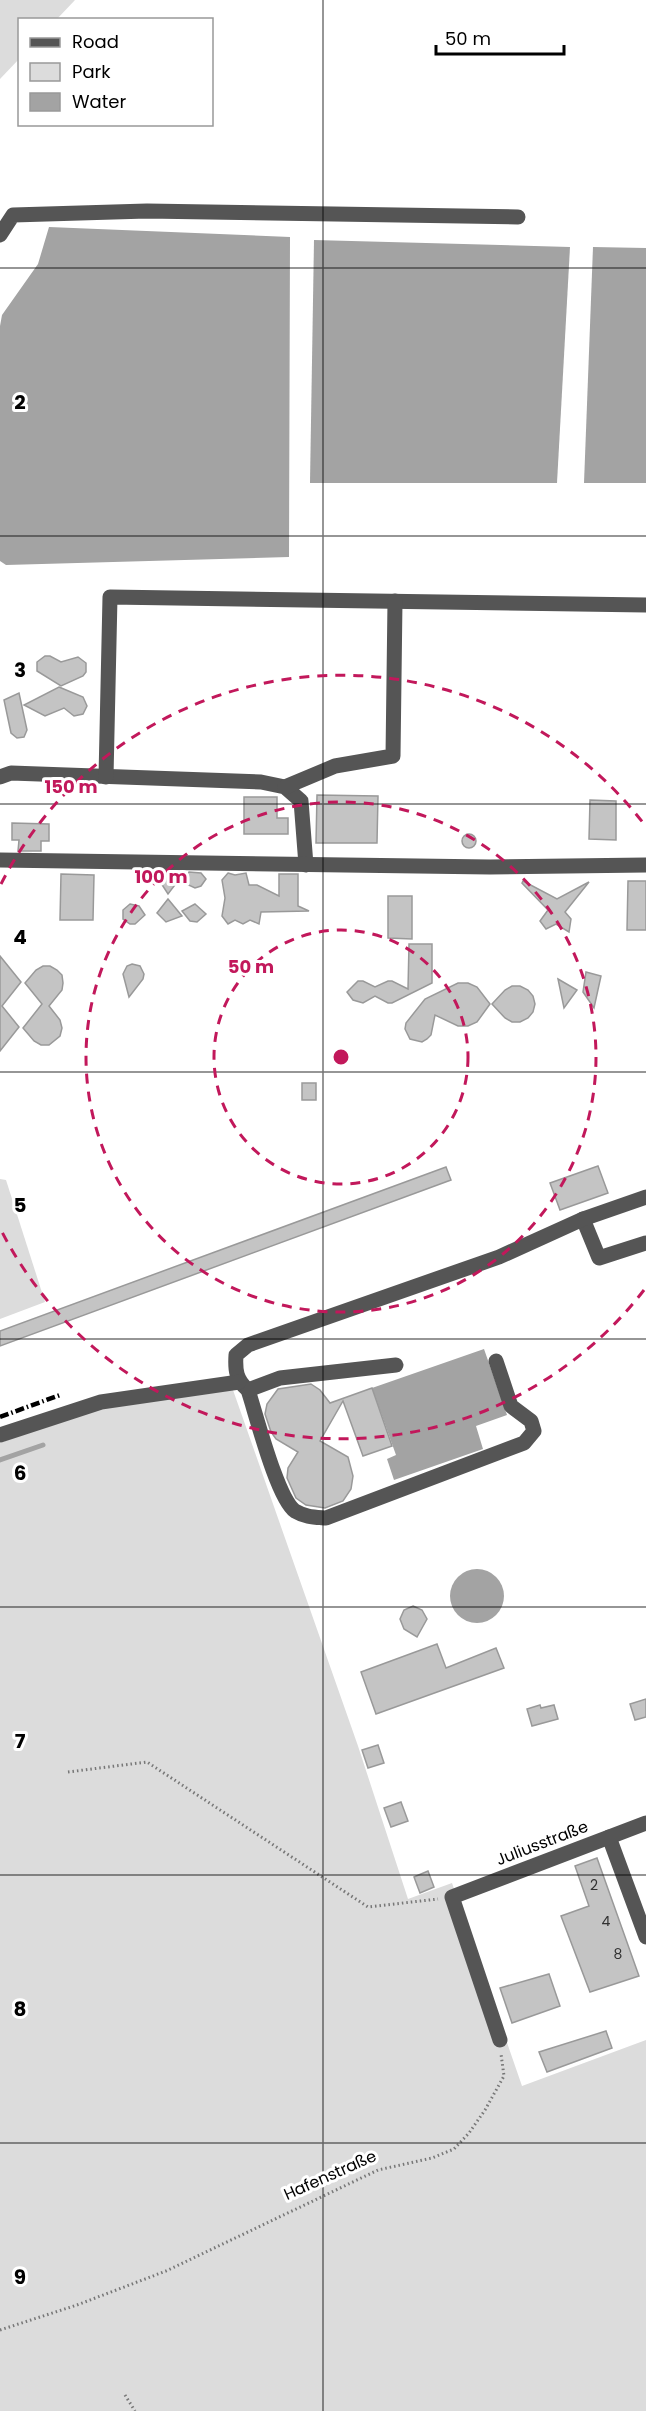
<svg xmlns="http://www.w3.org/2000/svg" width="646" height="2411" font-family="Poppins,sans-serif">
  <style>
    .green { fill: #dcdcdc }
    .water { fill: #a3a3a3 }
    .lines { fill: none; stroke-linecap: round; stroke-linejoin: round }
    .stream { stroke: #a3a3a3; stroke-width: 5 }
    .building { fill: #c4c4c4; stroke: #999; stroke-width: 1.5 }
    .path { stroke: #777; stroke-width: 3; stroke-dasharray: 1.5 3; stroke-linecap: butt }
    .minor { stroke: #555; stroke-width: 15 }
    .rail { stroke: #000; stroke-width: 4.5; stroke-dasharray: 9 3 1.5 3; stroke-linecap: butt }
    .grid { fill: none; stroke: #000; stroke-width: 1.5; stroke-opacity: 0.55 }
    .ring { fill: none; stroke: #c2185b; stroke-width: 3; stroke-dasharray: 10 8 }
    .labels { text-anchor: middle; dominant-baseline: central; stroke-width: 6; stroke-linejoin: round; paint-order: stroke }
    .number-label { font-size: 14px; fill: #313131 }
    .street-label { font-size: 16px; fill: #000; stroke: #fff }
    .grid-label { font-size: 20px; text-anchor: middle; font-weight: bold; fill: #000; stroke: #fff; stroke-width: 6; stroke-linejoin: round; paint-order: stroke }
    .centre { fill: #c2185b; stroke: #fff; stroke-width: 3 }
    .ring-label { font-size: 18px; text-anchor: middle; font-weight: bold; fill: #c2185b; stroke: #fff; stroke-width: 6; stroke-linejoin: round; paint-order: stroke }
  </style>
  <rect width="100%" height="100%" fill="#fff"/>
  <g class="green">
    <polygon points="0,0 75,0 57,19 20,20 19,59 0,79"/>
    <polygon points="0,1179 6,1180 45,1302 0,1319"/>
    <polygon points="233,1390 358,1746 408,1899 452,1883 522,2086 646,2040 646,2411 0,2411 0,1443 90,1409"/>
  </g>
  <g class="water">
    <polygon points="49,227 290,237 289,557 6,565 0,561 0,326 2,315 38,264"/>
    <polygon points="314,240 570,247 557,483 310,483"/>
    <polygon points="593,247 646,248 646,483 584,483"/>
    <polygon points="484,1349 507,1415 476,1426 483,1449 394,1480 387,1459 396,1455 372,1388"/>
    <circle cx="477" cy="1596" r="27"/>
  </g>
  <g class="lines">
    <polyline class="stream" points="0,1460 43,1445"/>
  </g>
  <g class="building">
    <polygon points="45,656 50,656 61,662 78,657 86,663 86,672 83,676 61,686 37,671 37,662"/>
    <polygon points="59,687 83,697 87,706 83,714 74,716 64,708 45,716 24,705"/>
    <polygon points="19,693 27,730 24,737 17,738 11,733 4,700"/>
    <polygon points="317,795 378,796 377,843 316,843"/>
    <polygon points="244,797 277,797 277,818 288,818 288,834 244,834"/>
    <polygon points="590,800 616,801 616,840 589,839"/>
    <polygon points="12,823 49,824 49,841 41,841 41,851 18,851 19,840 12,840"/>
    <circle cx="469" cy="841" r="7"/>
    <polygon points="165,872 171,872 181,877 168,894 159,880"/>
    <polygon points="189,872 201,873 206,879 201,886 195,888 182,882"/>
    <polygon points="228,873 235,875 246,873 249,885 257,885 279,896 279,874 298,874 298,906 309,911 261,912 259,924 250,920 243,924 235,920 228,924 222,916 225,898 222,880"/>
    <polygon points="61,874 94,875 93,920 60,920"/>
    <polygon points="523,881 557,899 589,882 565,912 571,919 569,932 556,924 546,929 540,921 548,910 522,883"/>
    <polygon points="628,881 646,881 646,930 627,930"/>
    <polygon points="388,896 412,896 412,939 388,938"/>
    <polygon points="168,899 182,916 166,922 157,913"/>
    <polygon points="130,904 139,906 145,915 135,924 130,924 123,919 123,910"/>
    <polygon points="195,904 206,914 197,922 190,921 182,911"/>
    <polygon points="409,944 432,944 432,983 392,1003 388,1003 375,996 363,1003 353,1000 347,992 358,981 363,981 375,987 388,981 392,981 408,989"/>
    <polygon points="0,956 21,982 2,1006 19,1027 0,1051"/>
    <polygon points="132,964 140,966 144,974 143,979 129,997 123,974 127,966"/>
    <polygon points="43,966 50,966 57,970 62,975 63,983 62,990 49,1006 60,1020 62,1028 60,1036 49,1045 41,1045 34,1041 23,1028 42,1004 25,983 36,970"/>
    <polygon points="586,972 601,976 594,1008 583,992"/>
    <polygon points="558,979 577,990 564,1008"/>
    <polygon points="458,983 468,983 477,987 490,1004 477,1022 468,1026 458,1026 435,1015 431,1035 427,1039 422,1042 410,1039 405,1029 406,1023 425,999"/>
    <polygon points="512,986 520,986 528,990 533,996 535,1004 533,1012 528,1018 520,1022 512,1022 505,1018 492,1004 505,990"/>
    <rect x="302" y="1083" width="14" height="17"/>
    <polygon points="598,1166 608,1193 560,1210 550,1183"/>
    <polygon points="446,1167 451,1180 0,1346 0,1331"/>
    <polygon points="311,1384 320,1390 330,1403 372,1388 392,1446 363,1456 343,1401 320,1441 348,1457 353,1476 351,1489 343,1501 325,1508 306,1505 296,1498 287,1478 288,1468 298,1452 276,1439 271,1432 265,1414 267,1404 278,1389"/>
    <polygon points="413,1606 422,1610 427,1619 417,1637 404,1629 400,1619 404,1610"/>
    <polygon points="437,1644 446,1668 496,1648 504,1668 376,1714 361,1672"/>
    <polygon points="646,1699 646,1717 635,1720 630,1704"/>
    <polygon points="540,1705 541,1708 554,1705 558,1719 532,1726 527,1709"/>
    <polygon points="378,1745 384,1763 368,1768 362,1750"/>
    <polygon points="401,1802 408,1821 391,1827 384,1808"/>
    <polygon points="597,1858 639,1976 590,1992 561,1916 589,1906 575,1866"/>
    <polygon points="428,1871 434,1887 420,1893 414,1877"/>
    <polygon points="549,1974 560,2006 512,2023 500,1988"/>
    <polygon points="606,2031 612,2048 547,2072 539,2052"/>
  </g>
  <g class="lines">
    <g class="path">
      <polyline points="68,1772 147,1762 368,1907 438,1899"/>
      <polyline points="0,2330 77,2305 166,2271 378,2170 432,2158 454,2149 469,2133 485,2110 504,2076 501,2054"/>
      <polyline points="125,2395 135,2411"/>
    </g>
    <g class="minor">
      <polyline points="0,235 13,215 147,211 518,217"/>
      <polyline points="0,777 11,773 261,782 285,787 301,801 306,865"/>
      <polyline points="106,777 110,597 646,605"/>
      <polyline points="285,787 335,766 393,756 395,601"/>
      <polyline points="0,860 490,867 646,865"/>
      <polyline points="583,1219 599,1258 646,1243"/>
      <path d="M 496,1361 L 511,1406 L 531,1421 L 534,1431 L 524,1443 L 326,1518 C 314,1517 305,1517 295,1511 C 277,1498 256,1414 248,1390 C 236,1380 235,1370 236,1355 L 248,1345 L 499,1257 L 583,1219 L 646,1197"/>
      <polyline points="248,1390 280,1378 396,1365"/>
      <polyline points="0,1435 101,1402 239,1382"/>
      <polyline points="609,1837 646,1937"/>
      <polyline points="500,2040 452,1897 646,1823"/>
    </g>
    <polyline class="rail" points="0,1417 60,1395"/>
  </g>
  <path class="grid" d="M 323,0 L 323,2411M 0,268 L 646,268M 0,536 L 646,536M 0,804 L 646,804M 0,1072 L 646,1072M 0,1339 L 646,1339M 0,1607 L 646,1607M 0,1875 L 646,1875M 0,2143 L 646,2143"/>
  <g class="ring">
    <circle cx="341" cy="1057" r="127"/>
    <circle cx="341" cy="1057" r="255"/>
    <path d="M644 1290A382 382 0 0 1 1 1230M1 884A382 382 0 0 1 644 824"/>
  </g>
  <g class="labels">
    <g class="number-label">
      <text x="594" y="1885">2</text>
      <text x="606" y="1921">4</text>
      <text x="618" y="1954">8</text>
    </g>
    <g class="street-label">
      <text transform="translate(542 1843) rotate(-21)">Juliusstraße</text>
      <text transform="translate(330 2175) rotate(-24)">Hafenstraße</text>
    </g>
  </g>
  <g class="grid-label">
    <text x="20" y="409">2</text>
    <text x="20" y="677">3</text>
    <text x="20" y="944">4</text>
    <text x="20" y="1212">5</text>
    <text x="20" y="1480">6</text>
    <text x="20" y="1748">7</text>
    <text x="20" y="2016">8</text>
    <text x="20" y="2284">9</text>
  </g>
  <circle cx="341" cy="1057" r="9" class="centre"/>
  <g class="ring-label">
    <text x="71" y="793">150 m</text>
    <text x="161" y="883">100 m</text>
    <text x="251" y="973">50 m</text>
  </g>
  <rect x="18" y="18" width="195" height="108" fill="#ffffff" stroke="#999999" stroke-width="1.5"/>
  <rect x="30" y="38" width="30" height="9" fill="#555555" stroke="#999999" stroke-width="1.5"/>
  <text x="72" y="48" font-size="18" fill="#000000">Road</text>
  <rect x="30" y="63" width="30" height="18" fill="#dcdcdc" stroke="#999999" stroke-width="1.5"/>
  <text x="72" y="78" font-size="18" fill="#000000">Park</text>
  <rect x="30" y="93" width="30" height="18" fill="#a3a3a3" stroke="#999999" stroke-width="1.5"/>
  <text x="72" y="108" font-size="18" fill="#000000">Water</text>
  <path d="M436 45v9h128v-9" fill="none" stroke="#000000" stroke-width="3"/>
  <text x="445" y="45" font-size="18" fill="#000000" stroke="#ffffff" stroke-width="4.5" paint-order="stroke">50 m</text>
</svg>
